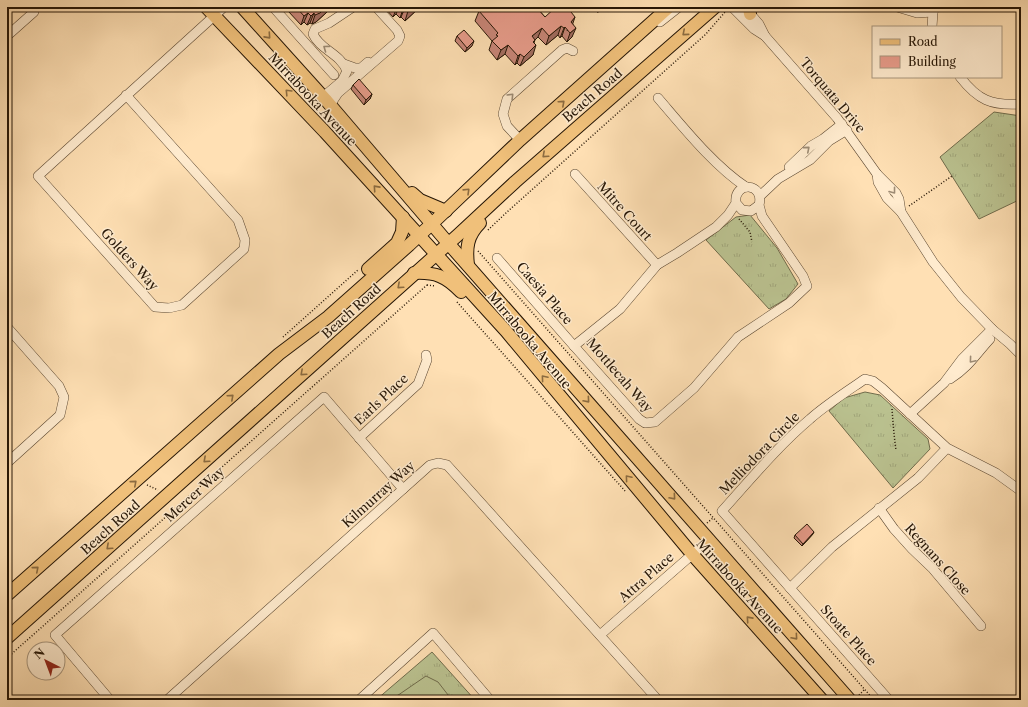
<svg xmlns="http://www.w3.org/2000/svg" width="1028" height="707" font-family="'Libre Caslon Text',serif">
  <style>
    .grass { fill: url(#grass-tufts); stroke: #706c4c }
    .garden { fill: #bbc391; stroke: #706c4c }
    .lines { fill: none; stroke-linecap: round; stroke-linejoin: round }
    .minor-casing { stroke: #5c4832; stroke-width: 10 }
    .major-casing { stroke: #261606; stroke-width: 14 }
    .path { stroke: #261606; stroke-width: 1.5; stroke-dasharray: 1 2; stroke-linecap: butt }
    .minor { stroke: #ffebce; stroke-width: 9 }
    .major { stroke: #f0c07a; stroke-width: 12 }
    .wall { fill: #c88678; stroke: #261606 }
    .shaded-wall { fill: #a26d61; stroke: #261606 }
    .building { fill: #e89c8b; stroke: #261606 }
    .oneway { stroke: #8b6b40 }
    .oneway2 { stroke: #9d8b74 }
    .labels { text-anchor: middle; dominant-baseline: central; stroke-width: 3; stroke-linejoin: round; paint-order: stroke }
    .street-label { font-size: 13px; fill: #261606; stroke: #ffebce }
  </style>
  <defs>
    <pattern id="grass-tufts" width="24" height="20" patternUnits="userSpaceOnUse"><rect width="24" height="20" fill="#bbc391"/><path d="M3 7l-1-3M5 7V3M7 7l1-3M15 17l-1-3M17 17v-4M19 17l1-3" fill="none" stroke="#a1a77c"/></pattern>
  </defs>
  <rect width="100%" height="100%" fill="#ffe0b4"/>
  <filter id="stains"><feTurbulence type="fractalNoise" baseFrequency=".005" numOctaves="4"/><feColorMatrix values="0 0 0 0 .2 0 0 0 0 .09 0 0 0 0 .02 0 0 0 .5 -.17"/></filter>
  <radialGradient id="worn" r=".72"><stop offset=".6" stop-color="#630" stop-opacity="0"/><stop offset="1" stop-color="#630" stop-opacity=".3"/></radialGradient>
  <g class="grass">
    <polygon points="994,112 1021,116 1021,199 979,219 940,157"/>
    <polygon points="750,215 777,248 798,284 786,299 769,309 706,240 736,217"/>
    <polygon points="865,392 880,395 928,439 930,449 893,488 829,411 844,398"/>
    <polygon points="432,652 475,700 376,700"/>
  </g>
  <polygon class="garden" points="426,676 438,682 452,700 391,700"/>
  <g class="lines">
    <g class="minor-casing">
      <g id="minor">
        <polyline points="273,7 334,75"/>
        <polyline points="732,7 754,29 765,36 837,118 877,174 896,193 899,199 901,212"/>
        <polyline points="897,7 917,13 933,12"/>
        <polyline points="746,9 759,24 765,36"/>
        <polyline points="660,22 679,7"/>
        <polyline points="932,27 933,12 935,7"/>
        <polyline points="7,36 34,12 34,7"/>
        <polyline points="344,64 355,68 361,68 368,62"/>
        <path d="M 960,77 C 978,100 991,106 1021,104"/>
        <polyline points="126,95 238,220 245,240 244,249 182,305 169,308 155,307 38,176 224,7"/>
        <path d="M 323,97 L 342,81 L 347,71 C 340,53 320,50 313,34 L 315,29 L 329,23 L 353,7"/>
        <path d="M 658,98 C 683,127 714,166 746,187"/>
        <polyline points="330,105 338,93 398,41 400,36 397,30 376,7"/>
        <polyline points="520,140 507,126 503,114 507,99 562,50 567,48 573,51"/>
        <polyline points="789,167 811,146 823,139 842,124"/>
        <polyline points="575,174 657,265"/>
        <polyline points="877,174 878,182 887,198 901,212 933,262 961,297 992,329 1010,344 1021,355"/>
        <polyline points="760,196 778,179 810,160 829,141 847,130"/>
        <path d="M 736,203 L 742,210 L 751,211 L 759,205 C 765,182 733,181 736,203 L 728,215 L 716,227 L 677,253 L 657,265 L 620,309 L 574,346 L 639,419 L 645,423 L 655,422 L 694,388 L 738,337 L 789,303 L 807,286 L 803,276 L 762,216 L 759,205"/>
        <polyline points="497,258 574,346"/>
        <polyline points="7,327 59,386 64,397 60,415 7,463"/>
        <path d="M 950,379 C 969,367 976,354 990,339"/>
        <polyline points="910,414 944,383 962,359 992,329"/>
        <polyline points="359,438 418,384 427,360 426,355"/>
        <path d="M 947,448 L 918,478 L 832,547 L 790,588 L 722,511 C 750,480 778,446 810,419 C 827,404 846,392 865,379 L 873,381 L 882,388 L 947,448 L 996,473 L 1021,491"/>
        <polyline points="879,508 894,529 912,549 933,569 981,626"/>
        <polyline points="790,588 889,700"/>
        <polyline points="600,635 710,539"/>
        <polyline points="110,700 55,635 324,397 403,489"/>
        <polyline points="167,700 430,465 438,463 447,465 658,700"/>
        <polyline points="359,700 433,633 490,700"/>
      </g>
    </g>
    <g class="major-casing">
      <g id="major">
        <polyline points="206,7 325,132 506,331 692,554 822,700"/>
        <polyline points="242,7 325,99 448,243 850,700"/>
        <polyline points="749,7 750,14"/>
        <polyline points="412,193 420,200 446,211"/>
        <path d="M 468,265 C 466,248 467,236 480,223"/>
        <polyline points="368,269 397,243 402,232 403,217"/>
        <path d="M 414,273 C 435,272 446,276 461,292"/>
        <polyline points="7,595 279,354 328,317 409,245 438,218 520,140 669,7"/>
        <polyline points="7,638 458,235 515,182 715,7"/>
      </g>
    </g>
    <g class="path">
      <polyline points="909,206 952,176"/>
      <polyline points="739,219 750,232 752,242"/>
      <polyline points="488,230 507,212 706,34 725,12"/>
      <polyline points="478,251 874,700"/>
      <polyline points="427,285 435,286"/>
      <polyline points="457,302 625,491"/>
      <polyline points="283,337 358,270"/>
      <path d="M 892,409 C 893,422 894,436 896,450"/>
      <polyline points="147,485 158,490"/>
      <polyline points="707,523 713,518"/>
      <polyline points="7,658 427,285 427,283"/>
      <polyline points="859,695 865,689"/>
    </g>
    <use href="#minor" class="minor"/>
    <use href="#major" class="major"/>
  </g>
  <g class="wall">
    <polygon points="289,7 329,7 327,12 316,22 312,24 310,23 307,25 304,22 301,25 288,11"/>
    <polygon points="384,7 420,7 405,21 401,17 400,18 396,14 393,17"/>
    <polygon points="482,7 536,7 545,17 573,24 572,37 567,42 562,36 560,38 558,35 546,45 538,37 535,40 534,43 533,55 520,66 517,63 515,65 505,54 497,60 489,50 492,41 475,21 479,11 482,8"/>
    <polygon points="593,7 607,7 606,10 597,12"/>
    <polygon points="457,36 472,46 465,52 455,41"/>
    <polygon points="353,85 372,94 370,99 364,105 351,89"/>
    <polygon points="813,534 802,546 794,538 795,535"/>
  </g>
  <g class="shaded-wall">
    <polygon points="326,7 329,7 327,12 316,22 312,24 315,15"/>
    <polygon points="397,7 399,7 396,14 393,17"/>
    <polygon points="413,7 420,7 405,21 408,11"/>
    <polygon points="599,7 607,7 606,10 597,12"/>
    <polygon points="405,8 401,17 400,18 403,9"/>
    <polygon points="308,13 304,22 301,25 304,16"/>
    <polygon points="314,13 310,23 307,25 311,16"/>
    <polygon points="575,17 572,26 567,31 571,22"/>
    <polygon points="561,26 558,35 546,45 549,36"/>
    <polygon points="565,27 562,36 560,38 564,28"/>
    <polygon points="542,28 538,37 529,46 532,36"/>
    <polygon points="576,28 572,37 567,42 570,33"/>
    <polygon points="474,41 472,46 465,52 467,48"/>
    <polygon points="508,45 505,54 497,60 501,50"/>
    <polygon points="536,45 533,55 520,66 524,57"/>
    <polygon points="520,54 517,63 515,65 518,56"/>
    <polygon points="372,94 370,99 364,105 366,100"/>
    <polygon points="814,532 813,534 802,546 803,544"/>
  </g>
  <g class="building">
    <polygon points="296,7 326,7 320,13 315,15 314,13 311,16 308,13 304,16"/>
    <polygon points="401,7 413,7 408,11 405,8 403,9"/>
    <polygon points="483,7 536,7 545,17 556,7 567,7 575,17 571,22 576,28 570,33 565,27 564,28 561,26 549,36 542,28 532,36 535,40 533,42 536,45 524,57 520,54 518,56 508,45 501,50 492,41 498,36 496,35 498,33 479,11"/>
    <polygon points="464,30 474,41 467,48 457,36"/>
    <polygon points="359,79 372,94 366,100 353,85"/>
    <polygon points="807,524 814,532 803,544 795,535"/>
  </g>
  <defs><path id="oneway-chevron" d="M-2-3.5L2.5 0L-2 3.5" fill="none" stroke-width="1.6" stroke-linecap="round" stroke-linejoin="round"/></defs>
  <g class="oneway">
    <use href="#oneway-chevron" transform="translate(685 33) rotate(139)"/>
    <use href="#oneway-chevron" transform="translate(268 36) rotate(48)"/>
    <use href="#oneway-chevron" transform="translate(288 92) rotate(-134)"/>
    <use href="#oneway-chevron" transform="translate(562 103) rotate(-42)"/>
    <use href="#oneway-chevron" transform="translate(545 155) rotate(138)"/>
    <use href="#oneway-chevron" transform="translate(376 188) rotate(-132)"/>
    <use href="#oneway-chevron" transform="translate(467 191) rotate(-44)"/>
    <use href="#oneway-chevron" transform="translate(400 286) rotate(138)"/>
    <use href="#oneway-chevron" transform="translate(303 373) rotate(138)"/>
    <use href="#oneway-chevron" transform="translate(544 378) rotate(-130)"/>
    <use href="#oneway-chevron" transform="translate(231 397) rotate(-42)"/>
    <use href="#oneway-chevron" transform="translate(587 400) rotate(49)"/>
    <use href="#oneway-chevron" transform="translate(206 460) rotate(138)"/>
    <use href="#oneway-chevron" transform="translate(628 478) rotate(-130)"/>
    <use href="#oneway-chevron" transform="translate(134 483) rotate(-41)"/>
    <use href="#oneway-chevron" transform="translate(673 497) rotate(49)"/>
    <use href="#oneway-chevron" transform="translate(109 547) rotate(138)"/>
    <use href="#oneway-chevron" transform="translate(36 569) rotate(-41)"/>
    <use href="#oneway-chevron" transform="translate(749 619) rotate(-132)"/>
    <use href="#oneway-chevron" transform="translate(795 637) rotate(49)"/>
  </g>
  <g class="oneway2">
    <use href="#oneway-chevron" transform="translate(326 48) rotate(-144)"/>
    <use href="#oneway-chevron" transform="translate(511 96) rotate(-46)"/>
    <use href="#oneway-chevron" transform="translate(807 149) rotate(-41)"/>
    <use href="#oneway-chevron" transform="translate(893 191) rotate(52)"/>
    <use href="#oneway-chevron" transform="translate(972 360) rotate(130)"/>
  </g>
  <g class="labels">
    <g class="street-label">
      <text transform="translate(592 95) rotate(-41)">Beach Road</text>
      <text transform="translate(833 95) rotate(50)">Torquata Drive</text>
      <text transform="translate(313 99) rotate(47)">Mirrabooka Avenue</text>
      <text transform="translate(625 211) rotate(48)">Mitre Court</text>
      <text transform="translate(130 259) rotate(48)">Golders Way</text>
      <text transform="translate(545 293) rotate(49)">Caesia Place</text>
      <text transform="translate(351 311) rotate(-42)">Beach Road</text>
      <text transform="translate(530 340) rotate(50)">Mirrabooka Avenue</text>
      <text transform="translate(620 375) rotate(49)">Mottlecah Way</text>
      <text transform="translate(381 399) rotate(-43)">Earls Place</text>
      <text transform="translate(759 453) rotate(-46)">Melliodora Circle</text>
      <text transform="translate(194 494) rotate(-42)">Mercer Way</text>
      <text transform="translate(378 494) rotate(-42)">Kilmurray Way</text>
      <text transform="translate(110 527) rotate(-42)">Beach Road</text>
      <text transform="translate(938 559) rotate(48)">Regnans Close</text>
      <text transform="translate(646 577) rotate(-41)">Attra Place</text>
      <text transform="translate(740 586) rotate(48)">Mirrabooka Avenue</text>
      <text transform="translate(849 635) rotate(48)">Stoate Place</text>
    </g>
  </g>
  <rect width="1028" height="707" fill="none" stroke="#ffe0b4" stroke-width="24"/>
  <rect x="8" y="8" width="1012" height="691" fill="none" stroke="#261606" stroke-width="2"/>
  <rect x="12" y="12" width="1004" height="683" fill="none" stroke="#261606"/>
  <rect x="872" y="26" width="130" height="52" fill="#ffebce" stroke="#a8967e"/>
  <rect x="880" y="39" width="20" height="6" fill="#f0c07a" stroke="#a8967e"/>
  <text x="908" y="46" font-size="12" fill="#261606">Road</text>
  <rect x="880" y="56" width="20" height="12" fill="#e89c8b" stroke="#a8967e"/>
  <text x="908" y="66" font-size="12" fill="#261606">Building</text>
  <g transform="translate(46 661) rotate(318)"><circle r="19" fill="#ffebce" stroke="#a8967e"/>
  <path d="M0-3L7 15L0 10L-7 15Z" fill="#8f2418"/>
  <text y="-6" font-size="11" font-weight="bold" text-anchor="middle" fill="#261606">N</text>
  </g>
  <rect width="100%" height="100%" filter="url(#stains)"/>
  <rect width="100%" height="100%" fill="url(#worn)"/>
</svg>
